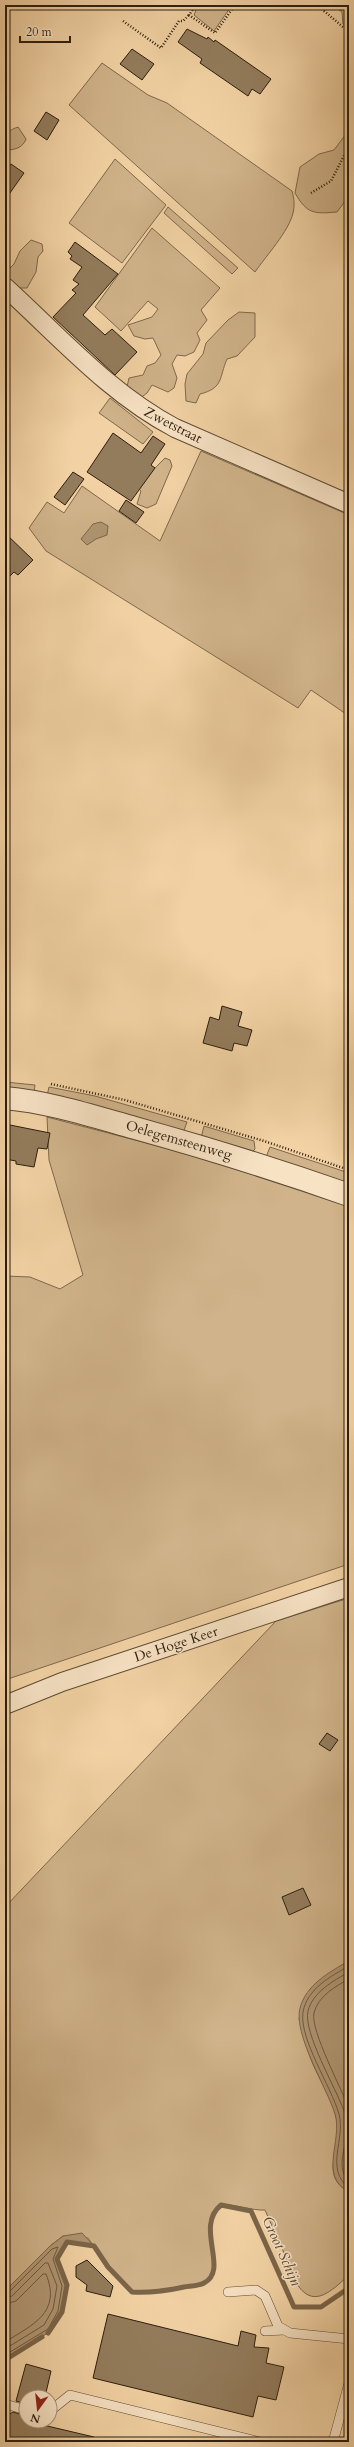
<svg xmlns="http://www.w3.org/2000/svg" width="354" height="2447" font-family="Cardo,serif">
  <style>
    .green { fill: #d0b38a; stroke: #7e684c }
    .water { fill: #af9571; stroke: #7b6549 }
    .lines { fill: none; stroke-linecap: round; stroke-linejoin: round }
    .shore { stroke: #6e5a3f; stroke-width: 1 }
    .stream { stroke: #7b6549; stroke-width: 5 }
    .building { fill: #937c5c; stroke: #2c1e0d }
    .service-casing { stroke: #5e4b33; stroke-width: 10 }
    .minor-casing { stroke: #5e4b33; stroke-width: 20 }
    .tertiary-casing { stroke: #5e4b33; stroke-width: 24 }
    .path { stroke: #2c1e0d; stroke-width: 2.5; stroke-dasharray: 1 2; stroke-linecap: butt }
    .service { stroke: #f7e2c4; stroke-width: 9 }
    .minor { stroke: #f7e2c4; stroke-width: 18 }
    .tertiary { stroke: #f7e2c4; stroke-width: 22 }
    .labels { text-anchor: middle; dominant-baseline: central; stroke-width: 3; stroke-linejoin: round; paint-order: stroke }
    .street-label { font-size: 14px; fill: #2c1e0d; stroke: #f7e2c4 }
    .water-label { font-size: 15px; font-style: italic; fill: #5a4830; stroke: #f7e2c4 }
  </style>
  <rect width="100%" height="100%" fill="#f2d2a4"/>
  <filter id="stains"><feTurbulence type="fractalNoise" baseFrequency=".005" numOctaves="4"/><feColorMatrix values="0 0 0 0 .2 0 0 0 0 .09 0 0 0 0 .02 0 0 0 .5 -.17"/></filter>
  <radialGradient id="worn" r=".72"><stop offset=".6" stop-color="#630" stop-opacity="0"/><stop offset="1" stop-color="#630" stop-opacity=".3"/></radialGradient>
  <g class="green">
    <polygon points="198,5 232,5 214,31 194,15"/>
    <polygon points="332,5 349,5 349,27 343,24 342,12"/>
    <path d="M 102,63 L 148,95 L 167,103 L 292,191 C 294,198 295,205 293,213 C 289,231 266,256 255,272 L 69,105 Z"/>
    <path d="M 18,127 L 26,139 C 23,147 17,149 9,150 L 5,155 C 5,139 1,133 18,127 Z"/>
    <path d="M 349,130 L 349,196 L 337,212 C 314,214 307,214 295,193 L 300,167 L 319,154 L 334,150 Z"/>
    <polygon points="115,159 166,205 122,263 69,223"/>
    <polygon points="168,207 238,268 232,274 164,213"/>
    <polygon points="152,228 220,288 201,310 207,320 197,333 200,340 194,352 185,356 177,355 172,364 177,378 174,388 168,392 152,385 147,393 139,399 126,391 129,378 143,375 147,366 155,363 161,355 153,338 145,339 134,336 128,325 152,317 158,309 148,301 121,331 95,307"/>
    <polygon points="31,240 42,244 43,251 38,257 36,272 27,288 20,288 7,280 7,271 14,264 20,251"/>
    <path d="M 239,312 L 255,313 L 255,337 L 237,356 L 227,359 C 219,377 224,388 200,394 L 196,403 L 186,401 L 185,384 L 187,374 L 203,354 L 206,343 L 228,320 Z"/>
    <polygon points="110,398 153,432 143,444 99,413"/>
    <polygon points="201,451 349,515 349,646 344,655 349,658 349,716 311,690 298,708 46,551 29,528 47,502 64,513 82,486 160,541"/>
    <polygon points="165,458 170,460 172,466 156,504 147,508 137,504 141,491 137,487 147,468 155,468"/>
    <polygon points="5,1082 35,1085 34,1094 5,1090"/>
    <polygon points="49,1087 95,1096 187,1122 183,1133 47,1096"/>
    <polygon points="47,1117 181,1152 349,1205 349,1321 346,1384 349,1386 349,1564 5,1680 5,1276 30,1277 60,1289 83,1275 49,1160"/>
    <polygon points="204,1126 254,1141 255,1149 251,1153 201,1138"/>
    <polygon points="270,1147 349,1173 349,1186 266,1157"/>
    <path d="M 349,1598 L 349,1961 L 339,1967 L 299,2018 C 302,2031 305,2044 310,2057 C 318,2079 334,2100 338,2125 C 341,2149 319,2176 349,2192 L 349,2279 L 347,2277 C 332,2290 315,2308 299,2287 L 265,2210 C 253,2211 230,2203 222,2205 C 196,2212 221,2261 212,2276 C 203,2291 148,2293 132,2292 L 108,2267 L 88,2238 L 63,2236 L 50,2246 L 5,2291 L 5,1907 L 276,1621 Z"/>
  </g>
  <g class="water">
    <polygon points="101,522 108,526 107,535 96,539 87,545 81,539 93,524"/>
    <path d="M 349,1961 L 349,2192 C 318,2176 343,2140 335,2114 C 327,2088 293,2034 300,2008 C 306,1985 329,1972 349,1961 Z"/>
    <polygon points="82,2233 94,2246 68,2242 57,2259 67,2285 62,2312 51,2331 5,2360 5,2291 50,2246 63,2236"/>
  </g>
  <g class="lines">
    <g class="shore">
      <path d="M 349,1966 C 331,1976 307,1989 303,2012 C 299,2039 331,2086 339,2114 C 346,2139 324,2169 349,2188"/>
      <path d="M 349,1972 C 333,1981 313,1992 308,2011 C 303,2033 336,2088 344,2111 C 346,2118 347,2125 347,2132 C 346,2149 335,2167 349,2182"/>
      <path d="M 349,1979 C 336,1986 318,1996 314,2013 C 310,2030 342,2089 349,2109"/>
      <polyline points="5,2293 9,2292 52,2249 58,2247 53,2259 62,2286 58,2311 48,2329 5,2355"/>
      <polyline points="5,2298 12,2296 45,2263 48,2263 57,2286 53,2309 44,2325 5,2349"/>
      <path d="M 5,2304 L 16,2301 L 43,2274 L 46,2274 C 62,2313 32,2325 5,2342"/>
    </g>
    <g class="stream">
      <path d="M 48,2333 L 62,2312 L 67,2285 L 57,2259 L 67,2242 L 94,2246 L 108,2267 L 132,2292 C 151,2293 166,2291 184,2287 C 190,2286 199,2286 204,2283 C 230,2270 194,2227 221,2205 L 251,2211 L 294,2307 L 321,2307 L 349,2288"/>
      <polyline points="5,2360 42,2337"/>
    </g>
  </g>
  <g class="building">
    <polygon points="187,29 207,39 208,37 214,42 215,40 271,79 260,94 252,89 248,96 200,63 202,59 178,42"/>
    <polygon points="132,49 154,64 142,80 120,64"/>
    <polygon points="46,112 59,120 47,140 34,131"/>
    <polygon points="11,164 24,173 5,200 5,173"/>
    <polygon points="75,242 118,274 83,315 105,335 112,329 137,352 115,375 53,317 76,293 72,290 79,284 73,280 82,267 70,259 72,256 68,252"/>
    <polygon points="113,433 141,453 153,436 165,444 151,465 155,468 131,501 87,472"/>
    <polygon points="73,472 84,479 65,505 54,497"/>
    <polygon points="126,500 144,512 136,523 119,511"/>
    <polygon points="5,533 33,560 18,575 14,572 5,581"/>
    <polygon points="222,1006 242,1012 238,1026 252,1030 247,1046 234,1043 232,1051 203,1043 210,1017 219,1020"/>
    <polygon points="5,1124 50,1133 47,1149 38,1148 34,1167 16,1164 16,1161 5,1159"/>
    <polygon points="327,1733 338,1740 330,1751 319,1744"/>
    <polygon points="303,1888 311,1905 289,1915 282,1897"/>
    <polygon points="87,2260 113,2286 110,2297 86,2291 87,2285 76,2277 76,2266"/>
    <polygon points="108,2314 238,2346 241,2331 256,2335 254,2347 269,2348 266,2363 284,2367 276,2400 258,2396 253,2417 93,2378"/>
    <polygon points="26,2364 51,2371 45,2397 26,2397 26,2404 16,2401"/>
    <polygon points="13,2412 26,2416 26,2421 94,2437 93,2442 5,2442 5,2417"/>
  </g>
  <g class="lines">
    <g class="service-casing">
      <g id="service">
        <polyline points="228,2292 256,2290 265,2296 278,2326 290,2333 349,2339"/>
        <polyline points="265,2331 284,2330"/>
        <polyline points="5,2404 26,2410"/>
        <polyline points="50,2411 70,2395 260,2442"/>
        <polyline points="333,2442 349,2383"/>
      </g>
    </g>
    <g class="minor-casing">
      <g id="minor">
        <path d="M 5,287 C 59,336 110,394 175,428 L 349,504"/>
        <polyline points="5,1705 62,1682 349,1587"/>
      </g>
    </g>
    <g class="tertiary-casing">
      <path id="tertiary" d="M 5,1098 C 49,1102 92,1116 135,1128 C 207,1148 278,1170 349,1195"/>
    </g>
    <g class="path">
      <polyline points="196,5 189,15 215,33 235,5"/>
      <polyline points="317,5 349,32"/>
      <polyline points="123,21 161,48 179,21 183,21 189,15"/>
      <polyline points="349,116 349,140"/>
      <polyline points="311,193 331,181 349,146"/>
      <polyline points="51,1084 125,1100 264,1141 349,1170"/>
    </g>
    <use href="#service" class="service"/>
    <use href="#minor" class="minor"/>
    <use href="#tertiary" class="tertiary"/>
  </g>
  <g class="labels">
    <g class="street-label">
      <text transform="translate(173 425) rotate(27)">Zwetstraat</text>
      <text transform="translate(179 1140) rotate(16)">Oelegemsteenweg</text>
      <text transform="translate(176 1644) rotate(-18)">De Hoge Keer</text>
    </g>
    <g class="water-label">
      <text transform="translate(282 2251) rotate(66)">Groot Schijn</text>
    </g>
  </g>
  <rect width="354" height="2447" fill="none" stroke="#f2d2a4" stroke-width="20"/>
  <rect x="6" y="6" width="342" height="2435" fill="none" stroke="#2c1e0d" stroke-width="2"/>
  <rect x="10" y="10" width="334" height="2427" fill="none" stroke="#2c1e0d"/>
  <g transform="translate(38 2409) rotate(195)"><circle r="19" fill="#f7e2c4" stroke="#a6947b"/>
  <path d="M0-3L7 15L0 10L-7 15Z" fill="#8f2418"/>
  <text y="-6" font-size="11" font-weight="bold" text-anchor="middle" fill="#2c1e0d">N</text>
  </g>
  <path d="M20 36v6h50v-6" fill="none" stroke="#2c1e0d" stroke-width="2"/>
  <text x="26" y="36" font-size="12" fill="#2c1e0d" stroke="#f7e2c4" stroke-width="3" paint-order="stroke">20 m</text>
  <rect width="100%" height="100%" filter="url(#stains)"/>
  <rect width="100%" height="100%" fill="url(#worn)"/>
</svg>
